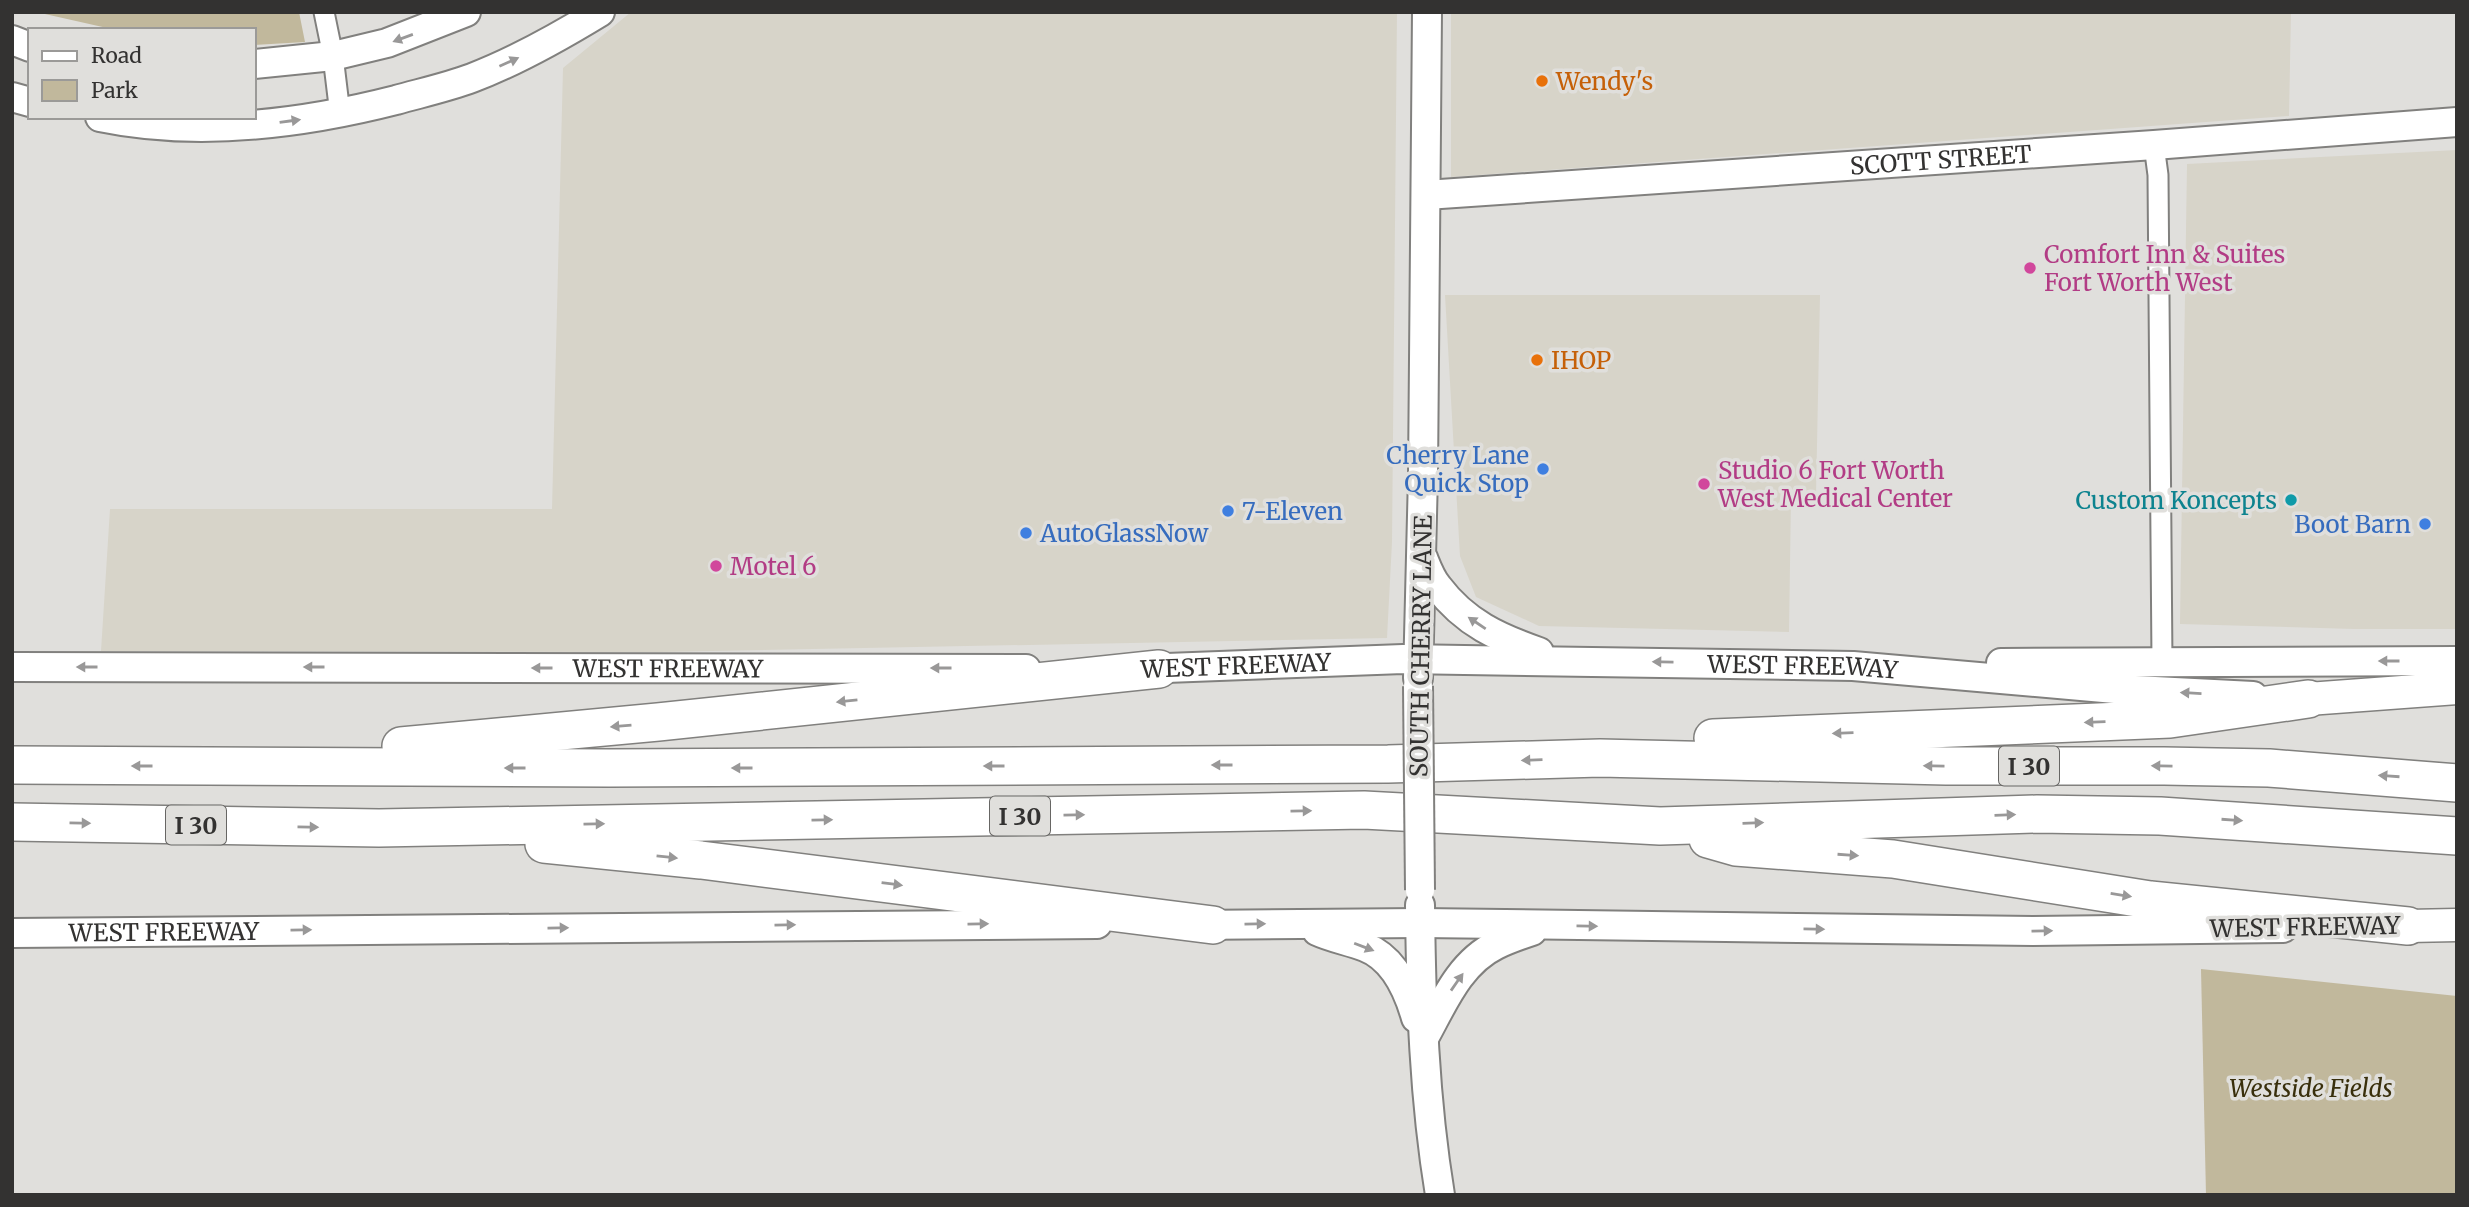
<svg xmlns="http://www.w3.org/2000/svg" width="2469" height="1207" font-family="Merriweather,serif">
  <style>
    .built { fill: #d7d4c9 }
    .green { fill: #c1b89c }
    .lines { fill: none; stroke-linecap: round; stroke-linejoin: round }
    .street-casing { stroke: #81807e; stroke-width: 23 }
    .secondary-casing { stroke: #81807e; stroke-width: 32 }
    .primary-casing { stroke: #81807e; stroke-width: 35 }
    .highway-casing { stroke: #81807e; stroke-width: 40 }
    .street { stroke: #fff; stroke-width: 19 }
    .secondary { stroke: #fff; stroke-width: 28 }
    .primary { stroke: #fff; stroke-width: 32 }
    .highway { stroke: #fff; stroke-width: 37 }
    .secondary-bridge-casing { stroke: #81807e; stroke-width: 32; stroke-linecap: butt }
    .secondary-bridge { stroke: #fff; stroke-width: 28 }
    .oneway { fill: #999898 }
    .food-dot { fill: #e8710a; stroke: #e0dfdc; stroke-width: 2.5 }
    .hotel-dot { fill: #d1479c; stroke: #e0dfdc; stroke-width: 2.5 }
    .shop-dot { fill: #3f7fe0; stroke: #e0dfdc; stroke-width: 2.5 }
    .culture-dot { fill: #0f9aa8; stroke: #e0dfdc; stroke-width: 2.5 }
    .labels { text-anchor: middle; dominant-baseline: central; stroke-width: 7; stroke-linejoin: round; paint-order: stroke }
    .shield { fill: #e0dfdc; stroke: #676664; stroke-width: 2 }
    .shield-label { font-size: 23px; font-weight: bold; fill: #333231 }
    .food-label { font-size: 24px; fill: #c56008; stroke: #e0dfdc; text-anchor: start }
    .street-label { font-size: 24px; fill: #333231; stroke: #e0dfdc }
    .hotel-label { font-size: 24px; fill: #b23c85; stroke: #e0dfdc; text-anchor: start }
    .shop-label { font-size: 24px; fill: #366cbe; stroke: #e0dfdc; text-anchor: end }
    .culture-label { font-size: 24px; fill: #0d838f; stroke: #e0dfdc; text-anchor: end }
    .park-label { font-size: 24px; font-style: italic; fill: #392f0c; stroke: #e0dfdc }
  </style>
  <rect width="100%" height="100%" fill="#e0dfdc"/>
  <g class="built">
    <polygon points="631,12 1397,12 1392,542 1387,638 659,652 101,651 110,509 552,509 563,68"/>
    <polygon points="1451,12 2291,12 2289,116 1451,177"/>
    <polygon points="2457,150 2457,629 2354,629 2180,624 2187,164"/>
    <polygon points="1445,295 1820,295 1816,495 1791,497 1789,632 1539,626 1476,597 1460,556"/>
  </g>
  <g class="green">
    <polygon points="36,12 299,12 305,42 254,45 254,30 116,30"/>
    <polygon points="2201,969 2457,996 2457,1195 2206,1195"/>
  </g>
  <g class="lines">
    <g class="street-casing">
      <g id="street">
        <polyline points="324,12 333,56 340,114"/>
        <polyline points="2154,145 2158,175 2162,662"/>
      </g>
    </g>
    <g class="secondary-casing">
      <g id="secondary">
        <polyline points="12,40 30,47"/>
        <polyline points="254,64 333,56 387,43 466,12"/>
        <polyline points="12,97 30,102"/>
        <path d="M 100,117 C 196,137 302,124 396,100 C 421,93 448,87 472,78 C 517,61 559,37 600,12"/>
        <path id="s1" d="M 1426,195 L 2154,145 L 2457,122"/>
        <path d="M 1423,558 C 1427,568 1431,579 1438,587 C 1465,623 1499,638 1539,652"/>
        <polyline points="2001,663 2457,661"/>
        <path id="s2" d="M 12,667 L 1026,669"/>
        <path id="s3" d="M 1140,669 L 1403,659 L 1853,666 L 2115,689 L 2253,696"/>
        <polyline points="1418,678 1423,475 1427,12"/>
        <path d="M 1420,905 C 1421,1002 1424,1098 1440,1195"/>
        <polyline points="1193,925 1421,923 2033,931 2283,928"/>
        <path d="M 1317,931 C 1332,938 1350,941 1365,947 C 1394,958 1408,990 1416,1018"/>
        <path id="s4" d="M 12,933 L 1097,924"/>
        <path d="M 1424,1038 C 1443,1004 1459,963 1496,945 C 1508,939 1520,935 1532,931"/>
      </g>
    </g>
    <g class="primary-casing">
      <g id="primary">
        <polyline points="2308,699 2457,688"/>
        <polyline points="2408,926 2457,925"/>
      </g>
    </g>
    <g class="highway-casing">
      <g id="highway">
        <polyline points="1713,738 2170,719 2308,699"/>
        <polyline points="401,746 658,722 1159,669"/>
        <polyline points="12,765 609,768 1388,764 1600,758 1946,766 2164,766 2269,768 2457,783"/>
        <polyline points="12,822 379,828 1364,810 1660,826 2037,814 2160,816 2457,836"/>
        <polyline points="1708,839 1736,847 1893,859 2150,900 2408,926"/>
        <polyline points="544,844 701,860 1213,925"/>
      </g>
    </g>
    <use href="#street" class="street"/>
    <use href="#secondary" class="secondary"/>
    <use href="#primary" class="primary"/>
    <use href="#highway" class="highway"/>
    <g class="secondary-bridge-casing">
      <polyline id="secondary-bridge" points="1418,686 1420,890"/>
    </g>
    <use href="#secondary-bridge" class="secondary-bridge"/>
  </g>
  <defs><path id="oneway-solid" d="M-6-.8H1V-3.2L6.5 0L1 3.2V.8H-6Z" transform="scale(1.75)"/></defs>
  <g class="oneway">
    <use href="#oneway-solid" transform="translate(403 38) rotate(160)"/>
    <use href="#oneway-solid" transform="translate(509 62) rotate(-24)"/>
    <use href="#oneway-solid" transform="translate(290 121) rotate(-8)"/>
    <use href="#oneway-solid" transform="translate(1477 623) rotate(-146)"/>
    <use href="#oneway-solid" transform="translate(2389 661) rotate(180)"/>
    <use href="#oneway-solid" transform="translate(1663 662) rotate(-179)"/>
    <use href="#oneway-solid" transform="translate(87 667) rotate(-180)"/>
    <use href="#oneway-solid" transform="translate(314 667) rotate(-180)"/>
    <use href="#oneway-solid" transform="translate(542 668) rotate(-180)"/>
    <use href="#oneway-solid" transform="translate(941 668) rotate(-180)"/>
    <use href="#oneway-solid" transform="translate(2191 693) rotate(-177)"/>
    <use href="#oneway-solid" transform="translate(847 701) rotate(174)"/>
    <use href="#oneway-solid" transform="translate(2095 722) rotate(178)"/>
    <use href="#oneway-solid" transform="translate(621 726) rotate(175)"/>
    <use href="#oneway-solid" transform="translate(1843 733) rotate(178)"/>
    <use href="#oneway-solid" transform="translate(1532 760) rotate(178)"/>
    <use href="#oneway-solid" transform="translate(1222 765) rotate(180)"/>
    <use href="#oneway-solid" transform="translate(142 766) rotate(-180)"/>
    <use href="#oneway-solid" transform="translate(994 766) rotate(180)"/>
    <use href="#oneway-solid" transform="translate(1934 766) rotate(-179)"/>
    <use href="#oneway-solid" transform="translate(2162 766) rotate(-179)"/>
    <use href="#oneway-solid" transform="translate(515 768) rotate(-180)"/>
    <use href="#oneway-solid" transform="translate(742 768) rotate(180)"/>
    <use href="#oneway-solid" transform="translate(2389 776) rotate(-176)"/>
    <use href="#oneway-solid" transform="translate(1301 811) rotate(-1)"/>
    <use href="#oneway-solid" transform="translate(1074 815) rotate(-1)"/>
    <use href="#oneway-solid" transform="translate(2005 815) rotate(-2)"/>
    <use href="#oneway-solid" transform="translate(822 820) rotate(-1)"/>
    <use href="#oneway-solid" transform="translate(2232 820) rotate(4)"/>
    <use href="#oneway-solid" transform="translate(80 823) rotate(1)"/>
    <use href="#oneway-solid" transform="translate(1753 823) rotate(-2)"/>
    <use href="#oneway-solid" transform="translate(594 824) rotate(-1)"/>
    <use href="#oneway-solid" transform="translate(308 827) rotate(1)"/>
    <use href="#oneway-solid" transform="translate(1848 855) rotate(4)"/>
    <use href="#oneway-solid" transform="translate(667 857) rotate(6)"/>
    <use href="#oneway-solid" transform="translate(892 884) rotate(7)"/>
    <use href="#oneway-solid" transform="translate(2121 895) rotate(9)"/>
    <use href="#oneway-solid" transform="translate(978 924) rotate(-1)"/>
    <use href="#oneway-solid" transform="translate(1255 924) rotate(-1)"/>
    <use href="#oneway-solid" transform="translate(785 925) rotate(-1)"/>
    <use href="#oneway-solid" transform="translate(1587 926) rotate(1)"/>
    <use href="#oneway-solid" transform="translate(558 928) rotate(-1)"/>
    <use href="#oneway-solid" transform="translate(1814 929) rotate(1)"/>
    <use href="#oneway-solid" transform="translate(301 930) rotate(-1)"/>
    <use href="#oneway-solid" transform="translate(2042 931) rotate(-1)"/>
    <use href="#oneway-solid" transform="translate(1364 947) rotate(21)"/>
    <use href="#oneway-solid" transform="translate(1457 982) rotate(-55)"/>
  </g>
  <g class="food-dot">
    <circle cx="1542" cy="81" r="7"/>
    <circle cx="1537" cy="360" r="7"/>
  </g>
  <g class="hotel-dot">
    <circle cx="2030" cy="268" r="7"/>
    <circle cx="1704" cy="484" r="7"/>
    <circle cx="716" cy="566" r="7"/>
  </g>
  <g class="shop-dot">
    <circle cx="1543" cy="469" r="7"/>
    <circle cx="1228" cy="511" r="7"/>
    <circle cx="2425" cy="524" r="7"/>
    <circle cx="1026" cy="533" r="7"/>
  </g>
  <circle class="culture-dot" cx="2291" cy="500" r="7"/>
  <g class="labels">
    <g class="shield">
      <rect x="1999" y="746.5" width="60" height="39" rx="5"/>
      <rect x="990" y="796.5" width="60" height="39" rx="5"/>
      <rect x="166" y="805.5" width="60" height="39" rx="5"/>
    </g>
    <g class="shield-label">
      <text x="2029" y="766">I 30</text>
      <text x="1020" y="816">I 30</text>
      <text x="196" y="825">I 30</text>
    </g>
    <g class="food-label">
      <text x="1556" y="81">Wendy's</text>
      <text x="1551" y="360">IHOP</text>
    </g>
    <g class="street-label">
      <text stroke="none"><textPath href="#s1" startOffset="516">SCOTT STREET</textPath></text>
      <text transform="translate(1421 646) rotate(-89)">SOUTH CHERRY LANE</text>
      <text stroke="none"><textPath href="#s3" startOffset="96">WEST FREEWAY</textPath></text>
      <text stroke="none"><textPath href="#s3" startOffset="663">WEST FREEWAY</textPath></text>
      <text stroke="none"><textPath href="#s2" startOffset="656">WEST FREEWAY</textPath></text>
      <text transform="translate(2305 927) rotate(-1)">WEST FREEWAY</text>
      <text stroke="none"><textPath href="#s4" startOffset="152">WEST FREEWAY</textPath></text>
    </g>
    <g class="hotel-label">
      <text x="2044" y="254">Comfort Inn &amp; Suites<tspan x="2044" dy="28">Fort Worth West</tspan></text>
      <text x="1718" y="470">Studio 6 Fort Worth<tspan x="1718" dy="28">West Medical Center</tspan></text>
      <text x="730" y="566">Motel 6</text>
    </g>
    <g class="shop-label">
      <text x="1529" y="455">Cherry Lane<tspan x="1529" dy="28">Quick Stop</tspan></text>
      <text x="1242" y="511" text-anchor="start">7-Eleven</text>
      <text x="2411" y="524">Boot Barn</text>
      <text x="1040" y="533" text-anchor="start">AutoGlassNow</text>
    </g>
    <g class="culture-label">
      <text x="2277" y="500">Custom Koncepts</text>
    </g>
    <g class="park-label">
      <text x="2311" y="1088">Westside Fields</text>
    </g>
  </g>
  <rect width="2469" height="1207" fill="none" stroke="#333231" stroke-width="28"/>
  <rect x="28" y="28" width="228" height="91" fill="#e0dfdc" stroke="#9b9a98" stroke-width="2"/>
  <rect x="42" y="51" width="35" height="10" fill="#ffffff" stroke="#9b9a98" stroke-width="2"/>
  <text x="91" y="63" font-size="21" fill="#333231">Road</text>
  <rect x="42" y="80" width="35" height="21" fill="#c1b89c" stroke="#9b9a98" stroke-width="2"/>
  <text x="91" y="98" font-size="21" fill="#333231">Park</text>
</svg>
